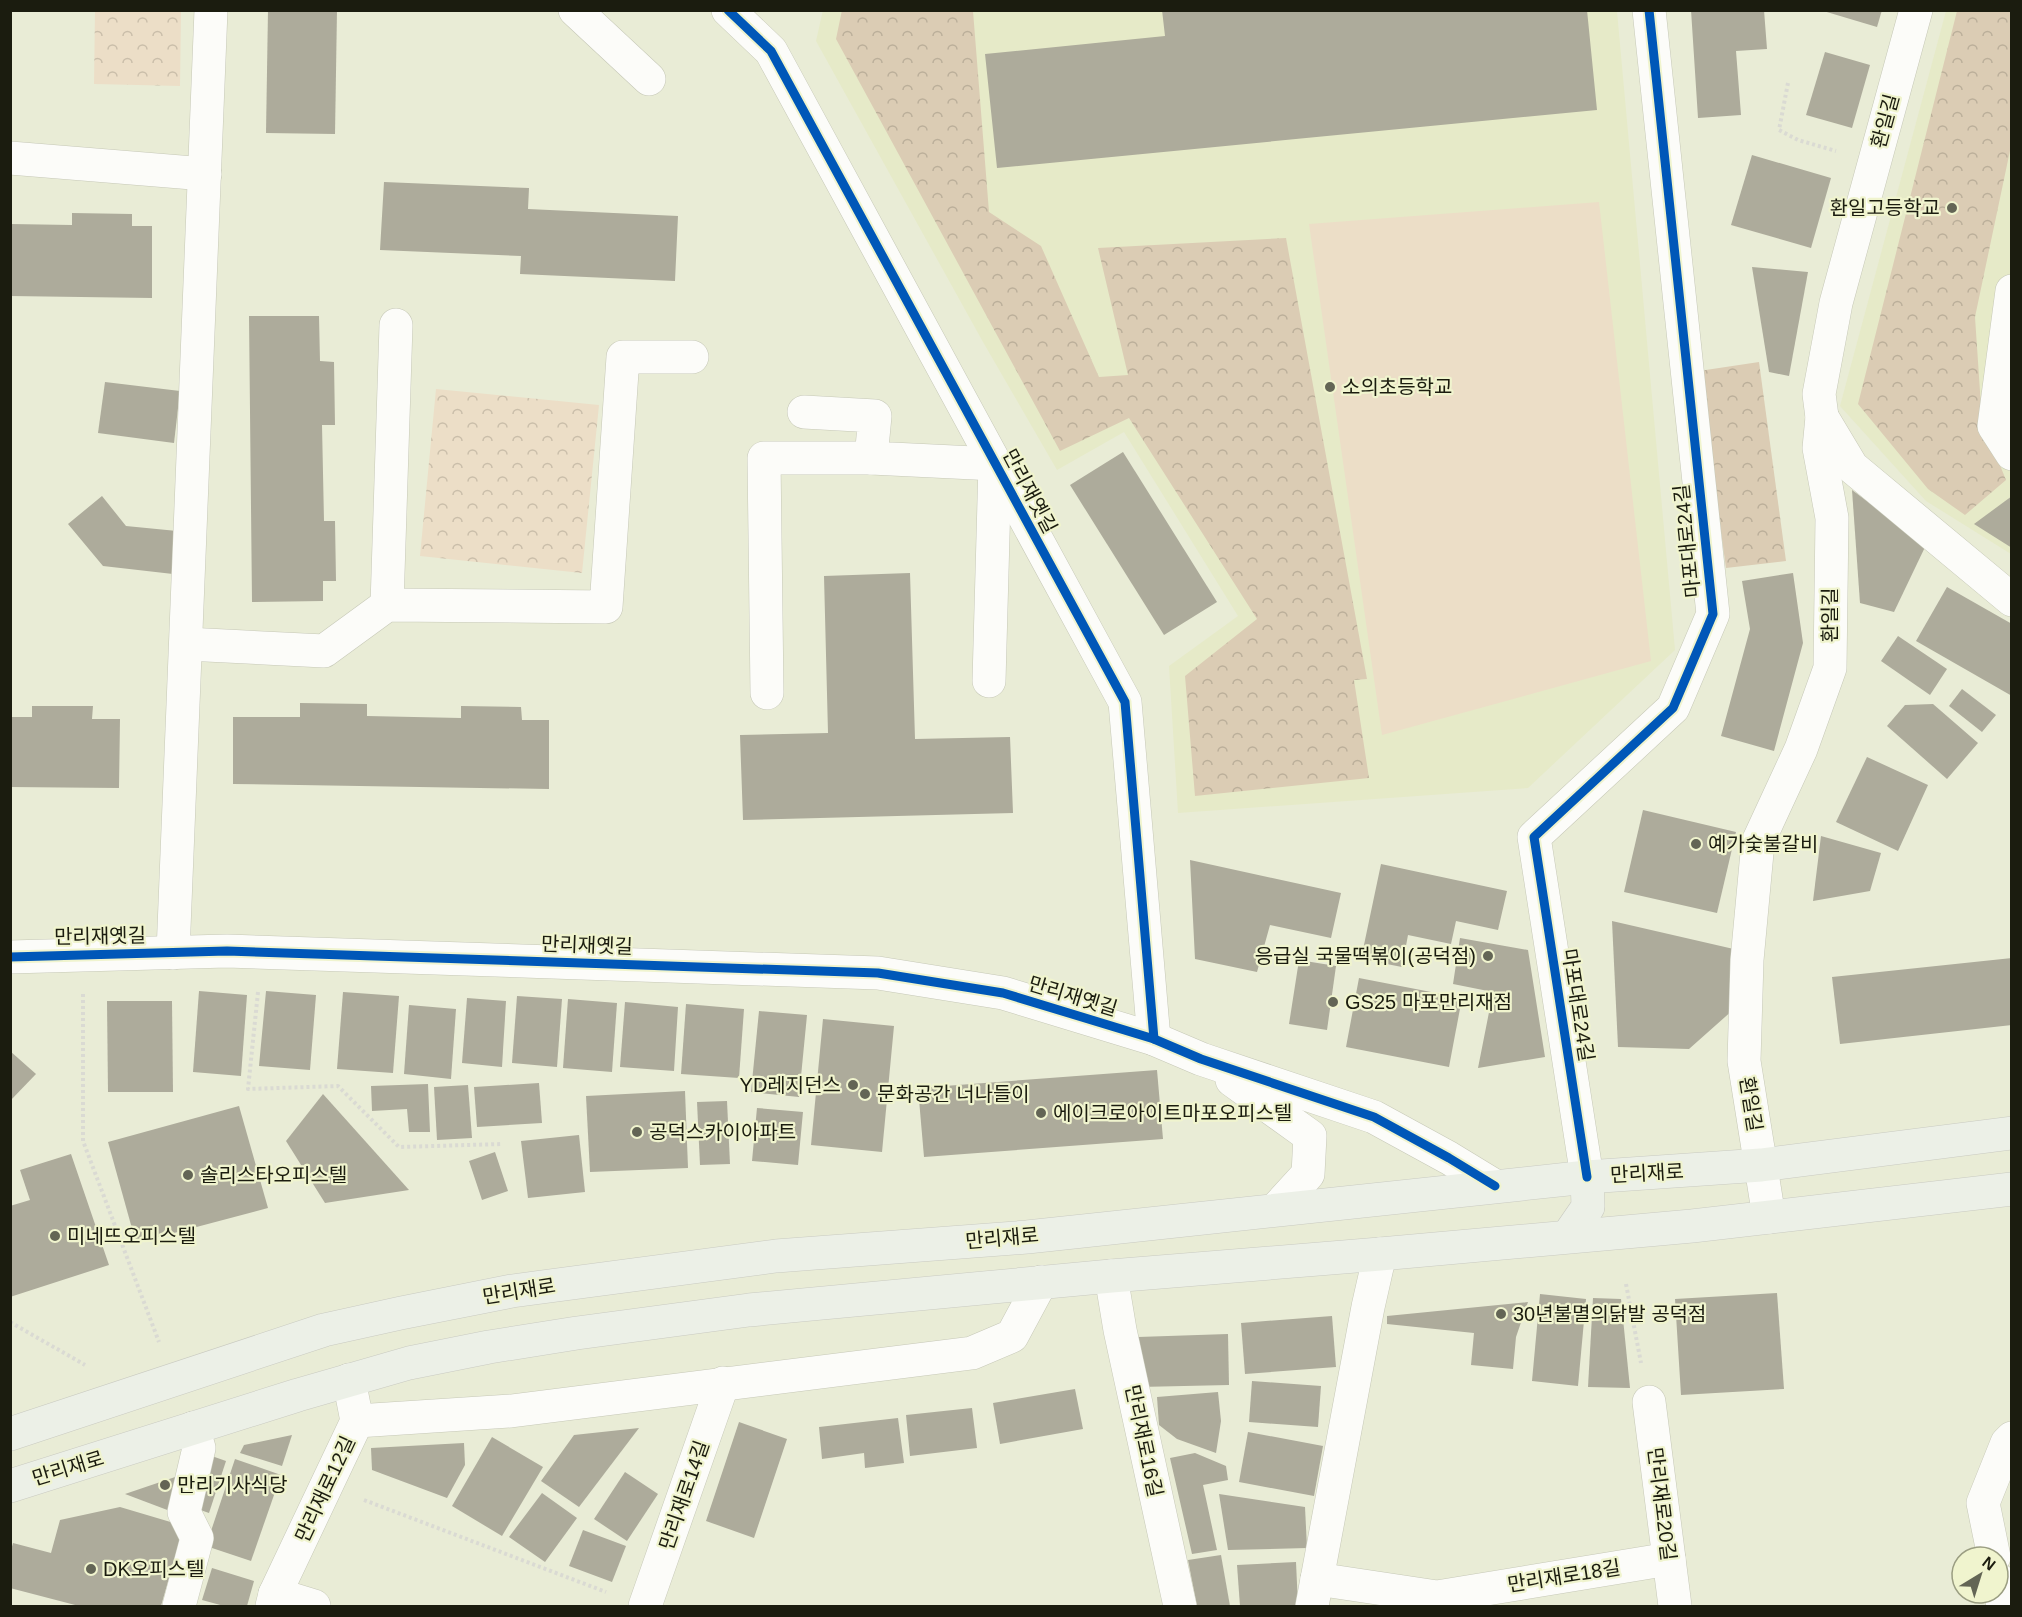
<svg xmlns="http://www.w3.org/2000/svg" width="2022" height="1617" font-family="Arial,'Noto Sans KR',sans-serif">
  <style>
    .built { fill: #e6eac8 }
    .forest { fill: url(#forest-crowns) }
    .park { fill: url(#park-crowns) }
    .pitch { fill: #ecdec7 }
    .building { fill: #adab9b }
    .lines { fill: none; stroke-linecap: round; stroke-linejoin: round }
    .minor-casing { stroke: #c6c8b7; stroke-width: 34 }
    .major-casing { stroke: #c9cac1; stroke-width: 34 }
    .path { stroke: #dadad3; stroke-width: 4; stroke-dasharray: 3 3; stroke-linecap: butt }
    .minor { stroke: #fcfcf9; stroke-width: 33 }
    .major { stroke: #ecf0e7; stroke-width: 33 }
    .cycleway-casing { stroke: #f0f4ce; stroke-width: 13 }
    .cycleway { stroke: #0057b8; stroke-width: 9 }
    .poi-dot { fill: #636555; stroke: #f0f4ce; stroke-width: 2 }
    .labels { text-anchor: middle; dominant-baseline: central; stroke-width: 4.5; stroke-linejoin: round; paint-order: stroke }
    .street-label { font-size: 20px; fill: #1b1c0f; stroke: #f0f4ce }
    .poi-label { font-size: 20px; fill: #1b1c0f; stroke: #f0f4ce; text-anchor: start }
  </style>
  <defs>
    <pattern id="forest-crowns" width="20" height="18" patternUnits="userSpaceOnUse" patternTransform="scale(1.5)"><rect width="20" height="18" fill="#dbccb4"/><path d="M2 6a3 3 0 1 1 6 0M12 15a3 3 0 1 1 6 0" fill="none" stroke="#bbaf9a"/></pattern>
    <pattern id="park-crowns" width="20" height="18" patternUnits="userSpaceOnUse" patternTransform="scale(1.5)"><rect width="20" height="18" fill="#ecdec7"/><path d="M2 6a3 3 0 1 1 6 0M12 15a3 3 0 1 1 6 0" fill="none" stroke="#cabeaa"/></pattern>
  </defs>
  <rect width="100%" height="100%" fill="#e9ecd6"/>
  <g class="built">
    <polygon points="823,10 1617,11 1675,650 1528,788 1178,813 1169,666 1238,616 1124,432 1057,470 983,342 816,41"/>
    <polygon points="1946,11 2011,11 2011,554 1926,501 1840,406"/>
  </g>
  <g class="forest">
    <polygon points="842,10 973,11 989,212 1041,246 1099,377 1128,375 1098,248 1286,238 1367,679 1354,680 1369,778 1195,796 1185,676 1257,619 1129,418 1060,451 836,39"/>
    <polygon points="1957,11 2011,11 2011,146 1975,317 1982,421 2006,480 1965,515 1928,489 1858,404"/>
    <polygon points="1759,362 1786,561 1726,568 1699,371"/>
  </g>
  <g class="park">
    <polygon points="95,11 181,11 180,86 94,84"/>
    <polygon points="436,389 599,405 582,573 420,556"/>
  </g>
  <polygon class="pitch" points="1599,202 1651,661 1382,735 1309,224"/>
  <g class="building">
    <polygon points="268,10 337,10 335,134 266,133"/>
    <polygon points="1162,10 1587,10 1597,110 997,168 985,54 1165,36"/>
    <polygon points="1691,10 1764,10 1767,49 1736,51 1741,115 1698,118"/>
    <polygon points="1820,10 1882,10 1877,27"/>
    <polygon points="1825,52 1870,65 1852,128 1806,115"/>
    <polygon points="1752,155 1831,178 1811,248 1731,225"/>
    <polygon points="384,182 529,188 528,209 678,216 675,281 520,274 521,256 380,250"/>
    <polygon points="72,213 132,214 132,226 152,226 152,298 10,296 10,224 72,225"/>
    <polygon points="1752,267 1808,272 1789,376 1769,372"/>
    <polygon points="249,316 319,316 320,361 334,362 335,425 322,425 324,521 335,521 336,581 323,581 323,601 252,602"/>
    <polygon points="105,382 180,391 174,443 98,433"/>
    <polygon points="1123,452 1217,602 1164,635 1070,485"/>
    <polygon points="1852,490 1926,545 1894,612 1860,603"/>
    <polygon points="102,496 126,526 177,531 173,574 103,566 68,524"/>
    <polygon points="2012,496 2012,548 1974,524"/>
    <polygon points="910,573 915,739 1010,737 1013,813 743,820 740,735 828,733 824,576"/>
    <polygon points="1793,573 1803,643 1774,751 1721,736 1750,629 1742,581"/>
    <polygon points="1947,587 2012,624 2012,696 1916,641"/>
    <polygon points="1898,636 1947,669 1930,695 1881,661"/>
    <polygon points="1962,689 1996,715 1982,732 1949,706"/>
    <polygon points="300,703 367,704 367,716 461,718 461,706 521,707 522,720 549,720 549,789 233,784 233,717 300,717"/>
    <polygon points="1933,704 1978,743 1947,779 1887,726 1905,705"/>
    <polygon points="32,706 93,706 92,719 120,719 119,788 10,787 10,717 32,717"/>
    <polygon points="1867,757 1928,785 1898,851 1836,822"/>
    <polygon points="1643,810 1736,832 1717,913 1624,892"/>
    <polygon points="1821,836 1881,853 1870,891 1813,901"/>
    <polygon points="1190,860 1341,893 1331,938 1270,925 1257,972 1195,959"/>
    <polygon points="1381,864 1507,891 1498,930 1456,921 1451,944 1408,935 1402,967 1361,959"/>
    <polygon points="1612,921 1738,950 1734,1009 1689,1049 1618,1047"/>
    <polygon points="1460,938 1528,950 1545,1057 1478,1068 1493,992 1453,984"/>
    <polygon points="2012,958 2012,1025 1840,1044 1832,977"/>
    <polygon points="1299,960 1336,966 1327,1030 1289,1024"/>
    <polygon points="1359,978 1462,998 1449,1067 1346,1047"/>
    <polygon points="199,991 247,995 241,1076 193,1072"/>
    <polygon points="266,991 316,995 310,1070 259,1066"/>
    <polygon points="343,992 399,996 393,1073 337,1069"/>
    <polygon points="517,996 562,999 557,1067 512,1063"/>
    <polygon points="467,998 506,1001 502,1067 462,1063"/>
    <polygon points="568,999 617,1003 612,1072 563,1068"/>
    <polygon points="107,1001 172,1001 173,1092 108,1092"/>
    <polygon points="625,1002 678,1007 674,1071 620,1067"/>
    <polygon points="686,1004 744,1009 739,1078 681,1074"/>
    <polygon points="409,1005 456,1009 451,1079 404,1074"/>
    <polygon points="759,1011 807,1015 799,1097 751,1092"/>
    <polygon points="823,1019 894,1026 882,1152 811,1145"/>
    <polygon points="10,1051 36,1074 10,1101"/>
    <polygon points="1157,1070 1163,1139 924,1157 918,1088"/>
    <polygon points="539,1083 542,1123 477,1127 474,1087"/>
    <polygon points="428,1084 430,1132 409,1132 407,1109 372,1111 371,1086"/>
    <polygon points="468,1085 472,1138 437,1140 434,1087"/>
    <polygon points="685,1091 688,1168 590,1172 586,1096"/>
    <polygon points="323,1094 409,1190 325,1203 286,1141"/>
    <polygon points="727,1101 730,1164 700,1165 697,1102"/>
    <polygon points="239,1106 268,1208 136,1243 108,1142"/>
    <polygon points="757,1108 803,1112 798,1165 752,1161"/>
    <polygon points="579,1135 585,1192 528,1198 521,1141"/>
    <polygon points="495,1152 508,1191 482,1200 469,1161"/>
    <polygon points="71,1154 109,1265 10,1297 10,1206 30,1200 20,1170"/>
    <polygon points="1777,1293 1784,1389 1681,1395 1675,1299"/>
    <polygon points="1540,1294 1586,1299 1578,1386 1532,1381"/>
    <polygon points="1593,1298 1621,1299 1630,1388 1588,1387"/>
    <polygon points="1528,1302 1516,1337 1513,1369 1471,1365 1474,1333 1387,1324 1387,1316"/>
    <polygon points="1332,1316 1336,1367 1245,1374 1241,1323"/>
    <polygon points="1228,1334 1229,1385 1139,1387 1138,1337"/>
    <polygon points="1252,1381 1321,1386 1318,1427 1249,1422"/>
    <polygon points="1075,1389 1083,1429 1000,1444 993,1403"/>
    <polygon points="1218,1392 1221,1421 1216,1453 1177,1439 1159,1425 1157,1397"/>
    <polygon points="972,1408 977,1448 910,1456 906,1415"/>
    <polygon points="898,1418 904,1463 865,1468 864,1453 822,1459 819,1427"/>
    <polygon points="739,1422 787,1439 754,1538 706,1521"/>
    <polygon points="639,1428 579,1507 541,1481 574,1435"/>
    <polygon points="1248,1432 1323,1446 1314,1496 1239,1482"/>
    <polygon points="292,1435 282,1466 240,1453 244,1445"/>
    <polygon points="492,1437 543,1467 502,1536 452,1506"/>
    <polygon points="464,1443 465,1465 447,1498 372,1470 371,1448"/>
    <polygon points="1195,1453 1226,1466 1228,1480 1203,1485 1217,1550 1192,1554 1170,1458"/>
    <polygon points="206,1454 226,1461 209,1513 189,1506"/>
    <polygon points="235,1459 281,1475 251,1561 206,1546"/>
    <polygon points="625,1472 658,1494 627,1541 594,1519"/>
    <polygon points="181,1475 170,1511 125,1494"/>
    <polygon points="542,1493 577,1518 545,1562 509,1537"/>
    <polygon points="1219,1494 1305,1507 1307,1548 1228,1550"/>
    <polygon points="120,1507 184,1526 161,1606 79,1606 10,1588 10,1554 13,1543 51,1553 60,1520"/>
    <polygon points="583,1530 626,1546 612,1582 569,1566"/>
    <polygon points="1221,1555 1230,1606 1197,1606 1188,1560"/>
    <polygon points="1296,1562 1298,1606 1240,1606 1237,1565"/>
    <polygon points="212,1568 254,1581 247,1606 224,1606 202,1600"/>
  </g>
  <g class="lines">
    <g class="minor-casing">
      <g id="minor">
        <polyline points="575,10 649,79"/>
        <polyline points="728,10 771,51 1125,702 1154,1039"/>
        <polyline points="10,158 205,174"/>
        <polyline points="2012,291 1994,426 2012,454"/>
        <polyline points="804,412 875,416 871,458 995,464 989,681"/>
        <polyline points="1822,417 1852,467 2012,600"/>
        <polyline points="387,605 396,325"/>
        <polyline points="186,644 324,651 387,605 606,607 623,357 692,357"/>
        <polyline points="767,693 764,458 871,458"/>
        <polyline points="173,953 211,10"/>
        <polyline points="10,957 227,951 878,973 1003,993 1154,1039 1201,1059 1374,1117 1449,1158 1495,1186"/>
        <polyline points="1232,1080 1310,1136 1308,1174 1276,1209"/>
        <polyline points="1587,1177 1534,837 1673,708 1713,614 1649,10"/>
        <polyline points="1769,1217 1744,1061 1747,960 1758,842 1801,749 1830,668 1832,518 1819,448 1822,417 1819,394 1836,303 1916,10"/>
        <polyline points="1111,1276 1120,1330 1180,1606"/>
        <polyline points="1649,1402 1675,1606"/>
        <polyline points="357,1421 511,1411 972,1353 1012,1336 1041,1282"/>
        <polyline points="1994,1557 1983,1503 2007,1443 2012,1438"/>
        <polyline points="1317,1579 1437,1597 1669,1559"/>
        <polyline points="1998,1579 2003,1606"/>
        <polyline points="275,1594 314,1606"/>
        <polyline points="179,1606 197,1538 184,1512 199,1448 193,1428"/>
        <polyline points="272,1606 275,1594 357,1421 349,1380"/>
        <polyline points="645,1606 723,1383"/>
        <polyline points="1312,1606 1368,1307 1380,1254"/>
      </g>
    </g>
    <g class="major-casing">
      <g id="major">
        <polyline points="1568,1236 1588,1207 1587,1177"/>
        <polyline points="10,1434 324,1330 401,1313 512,1291 776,1256 1027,1237 1587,1177 1761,1165 2012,1133"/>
        <polyline points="10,1486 298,1395 409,1363 489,1347 577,1333 749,1310 1111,1276 1380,1254 1692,1226 2012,1189"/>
      </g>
    </g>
    <g class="path">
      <polyline points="1788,83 1779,130 1798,140 1836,151"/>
      <polyline points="258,992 248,1089 338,1086 399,1147 502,1144"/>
      <polyline points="83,994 83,1141 159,1342"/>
      <polyline points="1626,1284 1641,1363"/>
      <polyline points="10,1322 85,1365"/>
      <polyline points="364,1500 606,1592"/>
    </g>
    <use href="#minor" class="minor"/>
    <use href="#major" class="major"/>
    <g class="cycleway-casing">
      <g id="cycleway">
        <polyline points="728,10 771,51 1125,702 1154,1039"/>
        <polyline points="10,957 227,951 878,973 1003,993 1154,1039 1201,1059 1374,1117 1449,1158 1495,1186"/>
        <polyline points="1587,1177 1534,837 1673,708 1713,614 1649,10"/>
      </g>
    </g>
    <use href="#cycleway" class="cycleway"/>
  </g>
  <g class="poi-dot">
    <circle cx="1952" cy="208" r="6"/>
    <circle cx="1330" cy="387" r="6"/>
    <circle cx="1696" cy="844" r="6"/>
    <circle cx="1488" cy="956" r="6"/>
    <circle cx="1333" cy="1002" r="6"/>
    <circle cx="853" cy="1085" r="6"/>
    <circle cx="865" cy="1094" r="6"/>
    <circle cx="1041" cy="1113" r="6"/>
    <circle cx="637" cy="1132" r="6"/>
    <circle cx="188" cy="1175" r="6"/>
    <circle cx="55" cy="1236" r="6"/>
    <circle cx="1501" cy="1314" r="6"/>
    <circle cx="165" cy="1485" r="6"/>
    <circle cx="91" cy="1569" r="6"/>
  </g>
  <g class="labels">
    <g class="street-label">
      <text transform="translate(1885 121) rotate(-75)">환일길</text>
      <text transform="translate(1030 491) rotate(62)">만리재옛길</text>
      <text transform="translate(1687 541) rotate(-96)">마포대로24길</text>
      <text transform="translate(1830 615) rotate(-90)">환일길</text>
      <text transform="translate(100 936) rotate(-1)">만리재옛길</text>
      <text transform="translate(587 945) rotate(2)">만리재옛길</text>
      <text transform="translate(1073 996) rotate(17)">만리재옛길</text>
      <text transform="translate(1578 1005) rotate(81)">마포대로24길</text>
      <text transform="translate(1751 1104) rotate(81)">환일길</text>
      <text transform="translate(1647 1173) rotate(-3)">만리재로</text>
      <text transform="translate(1002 1238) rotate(-5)">만리재로</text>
      <text transform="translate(519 1291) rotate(-9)">만리재로</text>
      <text transform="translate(1144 1441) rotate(78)">만리재로16길</text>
      <text transform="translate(68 1468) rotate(-17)">만리재로</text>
      <text transform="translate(325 1489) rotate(-65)">만리재로12길</text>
      <text transform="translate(684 1495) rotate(-71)">만리재로14길</text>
      <text transform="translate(1662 1504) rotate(83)">만리재로20길</text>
      <text transform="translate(1564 1576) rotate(-9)">만리재로18길</text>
    </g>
    <g class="poi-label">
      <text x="1940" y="208" text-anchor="end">환일고등학교</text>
      <text x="1342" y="387">소의초등학교</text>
      <text x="1708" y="844">예가숯불갈비</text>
      <text x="1476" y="956" text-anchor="end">응급실 국물떡볶이(공덕점)</text>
      <text x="1345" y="1002">GS25 마포만리재점</text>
      <text x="841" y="1085" text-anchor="end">YD레지던스</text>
      <text x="877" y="1094">문화공간 너나들이</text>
      <text x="1053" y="1113">에이크로아이트마포오피스텔</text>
      <text x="649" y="1132">공덕스카이아파트</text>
      <text x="200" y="1175">솔리스타오피스텔</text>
      <text x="67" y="1236">미네뜨오피스텔</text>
      <text x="1513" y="1314">30년불멸의닭발 공덕점</text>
      <text x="177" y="1485">만리기사식당</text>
      <text x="103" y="1569">DK오피스텔</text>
    </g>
  </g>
  <rect width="2022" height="1617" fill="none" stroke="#1b1c0f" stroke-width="24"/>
  <g transform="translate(1980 1575) rotate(38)"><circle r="28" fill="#f0f4ce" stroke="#9b9e82" stroke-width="1.5"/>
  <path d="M0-4.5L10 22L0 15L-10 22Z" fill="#636555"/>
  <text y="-9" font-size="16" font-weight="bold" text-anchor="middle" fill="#1b1c0f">N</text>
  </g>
</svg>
